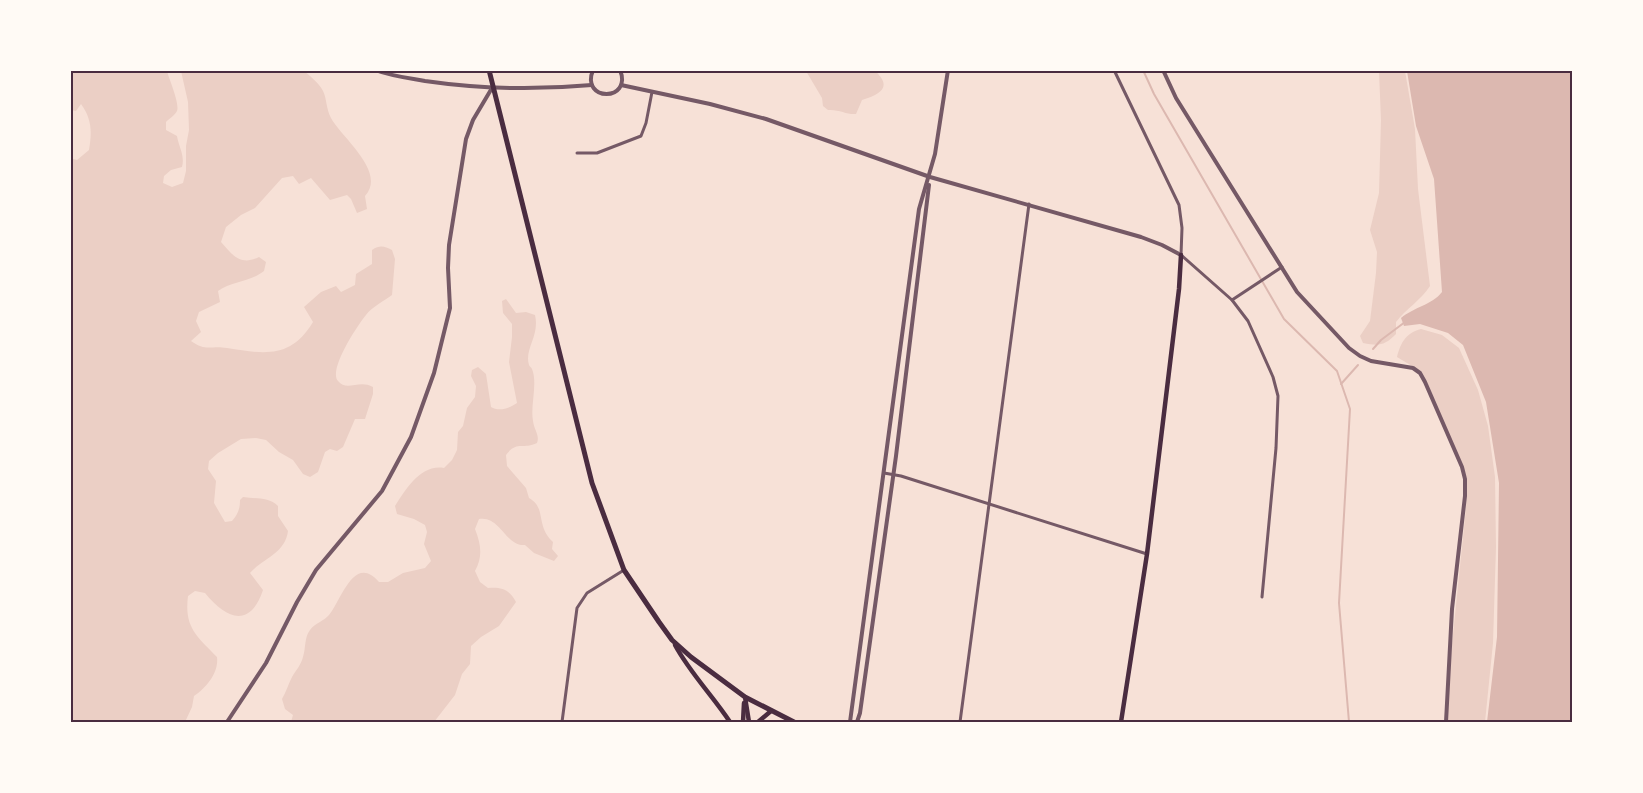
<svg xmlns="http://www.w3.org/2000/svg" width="1643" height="793" font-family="'Work Sans',sans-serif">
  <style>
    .green { fill: #ebcfc5 }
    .water { fill: #dcb8b0 }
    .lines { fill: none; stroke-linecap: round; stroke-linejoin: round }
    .stream { stroke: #dcb8b0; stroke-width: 2 }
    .minor { stroke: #755966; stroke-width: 3 }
    .tertiary { stroke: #755966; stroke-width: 4 }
    .secondary { stroke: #4a2c40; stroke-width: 4.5 }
    .primary { stroke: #4a2c40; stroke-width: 5 }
    .neatline { fill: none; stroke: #4a2c40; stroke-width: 2 }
  </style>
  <rect width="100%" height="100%" fill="#f7e1d7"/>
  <g class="green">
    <path d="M 71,70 L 167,71 C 169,79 180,104 177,111 C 175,115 169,119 166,122 L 166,130 L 177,136 C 179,148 185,155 182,167 L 171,170 L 164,176 L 163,183 L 172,187 L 183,183 L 186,171 L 186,146 L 189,130 L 188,102 L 181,71 L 304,71 C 310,76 319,83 323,91 C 327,99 326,109 331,118 C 342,138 387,172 365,196 L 367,209 L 357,213 L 351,199 L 347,195 L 330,200 L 311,178 L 299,184 L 293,176 L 282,178 L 255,208 L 241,215 L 226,227 L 221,242 C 233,256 241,266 259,257 L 266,262 L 264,271 C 250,282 232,281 218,291 L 220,302 L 199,312 L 196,321 L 201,332 L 191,341 C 206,352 211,345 227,348 C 264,354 291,359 313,322 L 304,307 L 321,292 L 336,286 L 341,292 L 355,285 L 356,274 L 372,264 L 372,250 C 380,245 384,246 392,250 L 395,259 L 392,295 C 384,301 372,307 366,315 C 357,326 328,370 338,381 C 347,392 359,379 373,387 L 373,394 L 365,419 L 355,419 L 343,447 L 337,451 L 330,449 L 325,452 L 318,472 L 310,477 L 303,474 L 293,460 L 279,452 L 266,440 L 256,438 L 241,439 L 218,453 L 209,461 L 208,469 L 216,481 L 214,503 L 225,522 L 232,521 C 238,514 240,509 240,500 L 243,497 C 255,499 269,497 278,506 L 278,516 L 288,531 C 285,554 263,558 250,573 L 263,590 C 250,629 226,619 205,593 L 195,591 L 188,596 C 184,628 197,636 217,657 C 219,673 206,688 194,696 L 192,707 L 185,722 L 71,722 L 70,158 L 77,160 L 89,150 C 92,132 92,119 81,104 L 76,111 L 71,110 Z"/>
    <path d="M 806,71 L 875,71 C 894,88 878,95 862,100 L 856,114 C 847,115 839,109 828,110 L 823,106 L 822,98 Z"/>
    <path d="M 1379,71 L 1405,71 L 1415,129 L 1418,189 L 1430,286 C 1421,300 1406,309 1396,322 L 1396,334 C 1384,346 1379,346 1363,343 L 1360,336 L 1370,321 L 1376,273 L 1377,252 L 1370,230 L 1379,193 L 1381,120 Z"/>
    <path d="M 506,299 L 516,313 L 526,312 L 535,315 C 540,336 524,349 529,365 C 530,367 531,367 532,369 C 538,384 530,405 533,421 C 534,430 540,435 537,443 C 523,450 517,440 506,455 L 507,466 L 526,488 L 529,498 C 547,508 535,525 553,542 L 552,549 L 558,556 L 554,561 L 534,553 L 525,545 C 506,547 500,515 479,519 L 475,529 C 481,544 483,557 475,571 L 480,582 L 488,588 C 501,587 509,589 516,602 L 499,626 L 481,637 L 471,646 L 470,664 L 462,674 L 455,695 L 434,722 L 291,722 L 293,715 L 285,709 L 282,699 C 286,692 288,685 292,677 C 296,670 301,665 303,657 C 306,648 304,638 310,630 C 315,623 324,621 329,615 C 341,601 354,553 379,582 L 388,582 L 403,573 L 425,568 L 431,561 L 424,544 L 427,532 L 425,525 L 414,519 L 397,514 L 395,506 C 406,489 421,464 444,468 L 452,460 L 457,450 L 458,432 L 463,426 L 467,408 L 475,397 L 476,386 L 471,376 L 472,370 L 478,367 L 486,374 L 491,407 C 499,412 510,408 517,403 L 509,362 L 512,337 L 512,324 L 503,313 L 502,301 Z"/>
    <path d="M 1421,329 L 1442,335 L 1459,348 L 1478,390 L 1488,426 L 1495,477 L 1496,547 L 1493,643 L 1485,722 L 1444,722 L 1466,508 L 1467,479 L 1426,380 L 1417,369 L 1397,357 C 1401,342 1406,333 1421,329 Z"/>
  </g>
  <path class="water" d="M 1407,71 L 1572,71 L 1572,722 L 1487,722 L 1497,637 L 1499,483 L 1486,402 L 1463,345 L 1448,333 L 1420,324 L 1404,326 L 1401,318 C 1414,307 1432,305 1442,292 L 1434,179 L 1416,126 Z"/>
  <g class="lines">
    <g class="stream">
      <polyline points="1143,70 1154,94 1284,319 1337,371 1350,409 1339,603 1349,722"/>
      <polyline points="1373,349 1381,340 1405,322"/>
      <polyline points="1341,384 1358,365"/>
    </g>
    <g class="minor">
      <polyline points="1114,70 1179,205 1182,228 1181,255 1232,300 1248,321 1273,377 1278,396 1276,448 1262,597"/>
      <polyline points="577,153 597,153 641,136 646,123 652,92"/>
      <polyline points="1232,300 1282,267"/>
      <polyline points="884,473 901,476 1147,554"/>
      <polyline points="562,722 577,608 587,593 624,570"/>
      <polyline points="960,722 1029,204"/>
    </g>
    <g class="tertiary">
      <path d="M 375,70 C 391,76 408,78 425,81 C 480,89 536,90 592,85"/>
      <path d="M 593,70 C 580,102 633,102 620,70"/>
      <polyline points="1163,70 1176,98 1297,292 1349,348 1360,356 1371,361 1413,368 1420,373 1425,382 1462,467 1465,479 1465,496 1452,609 1446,722"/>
      <polyline points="621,85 710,104 766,119 930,177 1141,237 1162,245 1181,255"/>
      <polyline points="227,722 266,663 297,602 316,570 382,491 411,437 434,373 450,308 448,268 449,245 466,139 473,120 492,88"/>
      <polyline points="850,722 919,209 935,154 948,70"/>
      <polyline points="857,722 860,713 896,456 929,185"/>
    </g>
    <g class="secondary">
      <path d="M 675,645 C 690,673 713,696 730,722"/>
      <polyline points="745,697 749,722"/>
      <polyline points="743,722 744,703"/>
      <polyline points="758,722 771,711"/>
      <polyline points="1121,722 1147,554 1179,289 1181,255"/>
    </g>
    <polyline class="primary" points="489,70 592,483 624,570 659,622 672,640 691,657 745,697 794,722"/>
  </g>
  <rect width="1643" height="793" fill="none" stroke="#fffaf5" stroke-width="144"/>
  <rect x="72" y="72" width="1499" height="649" class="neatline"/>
</svg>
